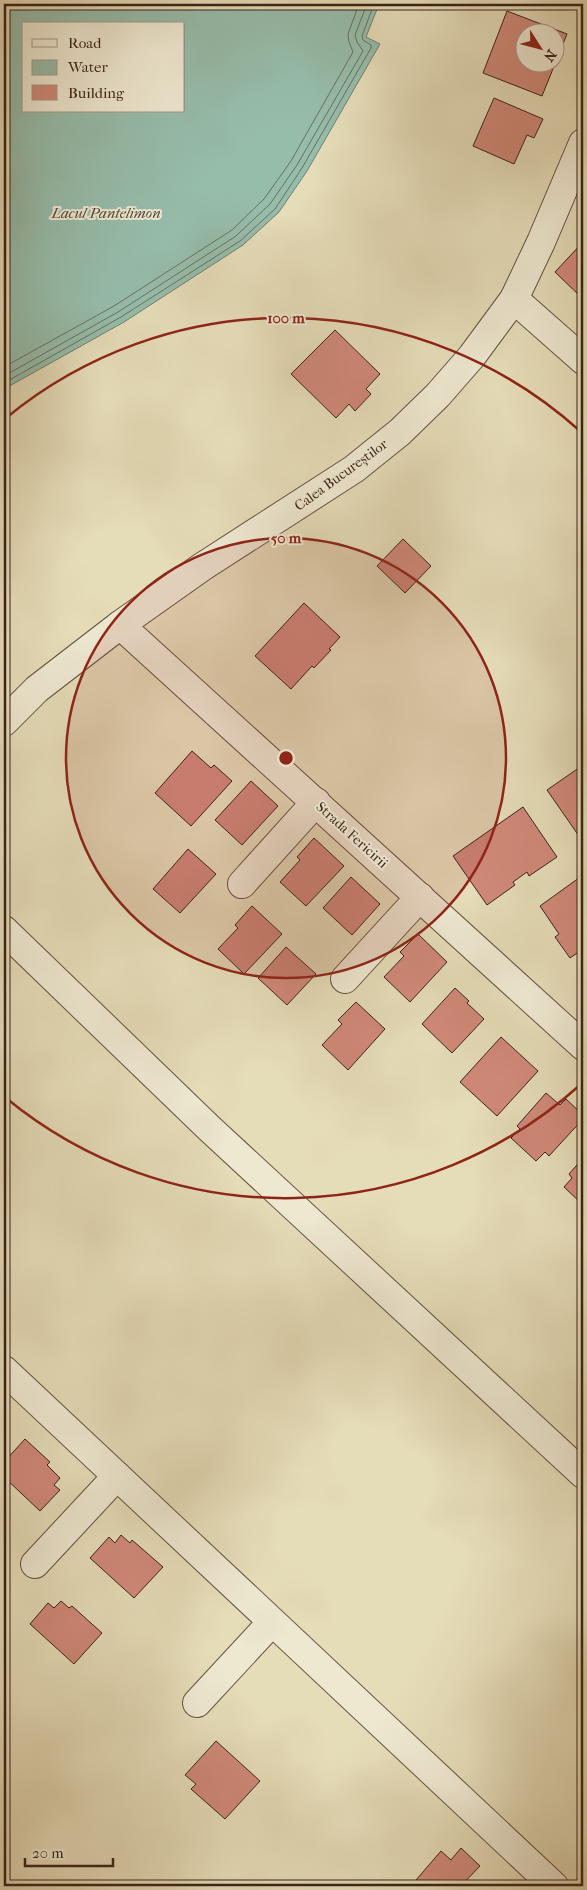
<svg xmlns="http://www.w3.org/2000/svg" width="587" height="1890" font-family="'IM FELL French Canon',serif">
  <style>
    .water { fill: #96bcaa; stroke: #717f70; fill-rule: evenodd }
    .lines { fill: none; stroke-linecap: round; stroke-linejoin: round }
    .shore { stroke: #687062; stroke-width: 1 }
    .building { fill: #d08979; stroke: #3a2319; fill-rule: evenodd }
    .minor-casing { stroke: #655141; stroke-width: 30 }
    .minor { stroke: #eee8d1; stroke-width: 28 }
    .ring { fill: none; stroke: #8f2418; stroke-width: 2.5 }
    .labels { text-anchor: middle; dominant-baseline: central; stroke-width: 4; stroke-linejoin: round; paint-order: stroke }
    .street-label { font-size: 14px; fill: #3a2319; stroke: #eee8d1 }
    .water-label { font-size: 15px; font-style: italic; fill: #51493d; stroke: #eee8d1 }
    .centre { fill: #8f2418; stroke: #eee8d1; stroke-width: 2.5 }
    .ring-label { font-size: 15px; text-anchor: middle; font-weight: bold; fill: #8f2418; stroke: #eee8d1; stroke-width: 4; stroke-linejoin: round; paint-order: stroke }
  </style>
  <rect width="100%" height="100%" fill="#e5dcb8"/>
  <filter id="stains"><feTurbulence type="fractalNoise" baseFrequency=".004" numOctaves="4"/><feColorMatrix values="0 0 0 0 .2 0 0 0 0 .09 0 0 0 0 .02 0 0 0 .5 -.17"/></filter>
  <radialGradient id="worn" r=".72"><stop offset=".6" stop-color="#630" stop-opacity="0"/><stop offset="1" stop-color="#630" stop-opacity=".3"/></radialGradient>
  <path class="water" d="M 4,4 L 379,4 L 366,37 L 380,44 L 307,171 L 279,212 L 243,245 L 124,322 L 4,389 ZM 24,24 L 184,24 L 184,111 L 24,111 Z"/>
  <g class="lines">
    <g class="shore">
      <polyline points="4,367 114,306 232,230 264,199 291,161 353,52 349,42 348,34 359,4"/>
      <polyline points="4,376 118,312 236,236 270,204 297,165 363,51 357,42 355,35 367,4"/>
      <polyline points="4,383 121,317 240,241 275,209 302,168 371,48 371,45 363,40 362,36 374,4"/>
    </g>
  </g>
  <g class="building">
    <path d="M 507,11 L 567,34 L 542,96 L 483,73 ZM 524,32 L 554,32 L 554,62 L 524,62 Z"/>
    <polygon points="494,98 543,119 534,138 527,135 514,164 473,146"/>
    <polygon points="583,242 583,299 555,272"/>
    <polygon points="335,330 380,374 366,389 371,394 355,411 349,404 336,418 291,374"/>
    <polygon points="403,539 431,566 405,593 377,566"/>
    <polygon points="304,603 340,637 329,649 331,650 314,668 312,666 291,689 255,656"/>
    <polygon points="192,751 211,768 214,765 232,781 191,826 155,793"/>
    <polygon points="583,765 583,837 581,839 547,790"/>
    <polygon points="251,781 278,806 242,845 215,820"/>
    <polygon points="523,807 557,857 529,876 527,872 513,882 515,885 487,905 453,856"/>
    <polygon points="314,838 344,866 306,906 280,882 300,860 297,857"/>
    <polygon points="188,849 216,874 180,913 153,889"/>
    <polygon points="583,875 583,949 570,958 555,937 559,934 540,906"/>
    <polygon points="351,877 380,904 352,935 323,908"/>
    <polygon points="252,906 282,934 244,974 218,949 238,928 235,925"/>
    <polygon points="418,934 447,962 410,1002 384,977 404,956 400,952"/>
    <polygon points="286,947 316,974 287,1005 258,978"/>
    <polygon points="455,988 469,1001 467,1003 484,1019 452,1053 422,1024"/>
    <polygon points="356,1002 385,1029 348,1070 322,1045 342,1024 338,1020"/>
    <polygon points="501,1037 538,1071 497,1116 460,1082"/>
    <polygon points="546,1093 560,1105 566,1099 583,1115 583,1119 549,1156 545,1152 536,1161 511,1138 520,1129 517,1126"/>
    <polygon points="583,1158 583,1205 564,1187 572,1178 569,1174"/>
    <polygon points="25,1439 50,1462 47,1465 60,1478 54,1485 60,1490 40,1511 4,1477 4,1462"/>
    <polygon points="121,1535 130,1543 132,1540 163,1567 134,1598 90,1558 109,1537 115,1543"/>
    <polygon points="61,1601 69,1608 72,1606 102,1633 74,1664 30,1624 48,1603 54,1608"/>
    <polygon points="216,1741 260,1781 225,1819 191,1789 196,1784 185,1775"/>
    <polygon points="461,1848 480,1866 461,1886 423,1886 416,1880 441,1851 451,1860"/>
  </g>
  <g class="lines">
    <g class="minor-casing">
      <g id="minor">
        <polyline points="514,299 583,360"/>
        <polyline points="120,625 583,1046"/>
        <polyline points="4,722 37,689 120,625 202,567 354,469 400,432 438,395 472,356 514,299 541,242 583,143"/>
        <polyline points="242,884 316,802"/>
        <polyline points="4,930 209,1128 583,1474"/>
        <polyline points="345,979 420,897"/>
        <polyline points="4,1370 554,1886"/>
        <polyline points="35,1564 117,1476"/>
        <polyline points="197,1703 272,1622"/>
      </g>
    </g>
    <use href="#minor" class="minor"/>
  </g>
  <circle cx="286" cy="758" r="220" fill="#8f2418" fill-opacity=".12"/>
  <g class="ring">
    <circle cx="286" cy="758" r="220"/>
    <path d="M580 1085A440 440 0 0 1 6 1098M6 418A440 440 0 0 1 580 431"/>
  </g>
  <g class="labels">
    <g class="street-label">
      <text transform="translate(341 475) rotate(-36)">Calea Bucureștilor</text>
      <text transform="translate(352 835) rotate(42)">Strada Fericirii</text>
    </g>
    <g class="water-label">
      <text x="106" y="213">Lacul Pantelimon</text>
    </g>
  </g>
  <circle cx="286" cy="758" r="8" class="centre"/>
  <g class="ring-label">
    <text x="286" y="323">100 m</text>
    <text x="286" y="543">50 m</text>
  </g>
  <rect width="587" height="1890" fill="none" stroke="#e5dcb8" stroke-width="20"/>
  <rect x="5" y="5" width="577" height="1880" fill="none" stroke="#3a2319" stroke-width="2.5"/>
  <rect x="10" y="10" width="567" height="1870" fill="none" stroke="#3a2319"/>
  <rect x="22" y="22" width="162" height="90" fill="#eee8d1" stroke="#a69987"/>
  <rect x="32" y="39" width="25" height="8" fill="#eee8d1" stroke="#a69987"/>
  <text x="68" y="48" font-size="15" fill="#3a2319">Road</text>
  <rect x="32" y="60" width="25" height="15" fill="#96bcaa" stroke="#a69987"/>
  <text x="68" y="72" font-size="15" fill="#3a2319">Water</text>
  <rect x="32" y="85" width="25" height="15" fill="#d08979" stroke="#a69987"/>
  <text x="68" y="98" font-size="15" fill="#3a2319">Building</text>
  <g transform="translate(540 48) rotate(126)"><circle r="24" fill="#eee8d1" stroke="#a69987"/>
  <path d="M0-4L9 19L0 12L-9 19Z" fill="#8f2418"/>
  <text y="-8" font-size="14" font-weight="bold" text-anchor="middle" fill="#3a2319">N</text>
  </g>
  <path d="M25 1858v8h88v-8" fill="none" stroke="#3a2319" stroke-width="2.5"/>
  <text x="32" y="1858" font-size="15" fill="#3a2319" stroke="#eee8d1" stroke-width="4" paint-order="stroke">20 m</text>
  <rect width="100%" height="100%" filter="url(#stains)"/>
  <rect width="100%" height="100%" fill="url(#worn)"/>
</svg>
